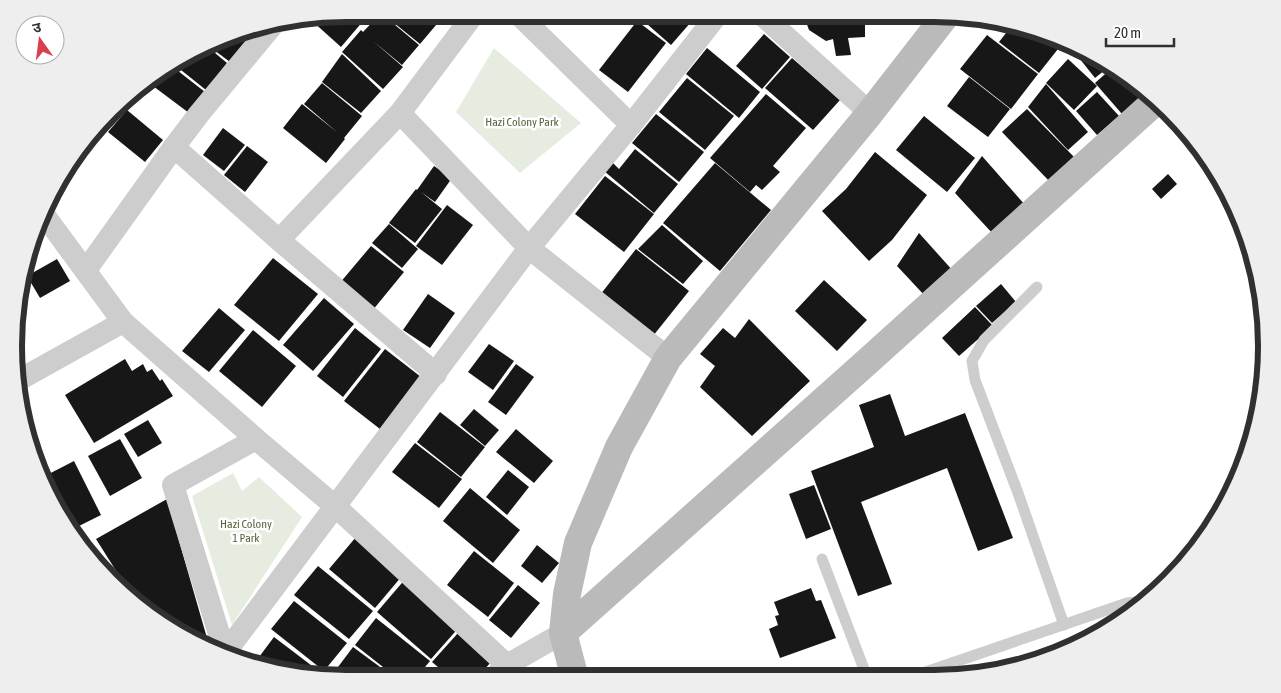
<svg xmlns="http://www.w3.org/2000/svg" width="1281" height="693" font-family="'Asap Condensed','Noto Sans Devanagari',sans-serif">
  <style>
    .green { fill: #e6ecdf }
    .building { fill: #171717 }
    .lines { fill: none; stroke-linecap: round; stroke-linejoin: round }
    .lane { stroke: #cdcdcd; stroke-width: 11 }
    .street { stroke: #cdcdcd; stroke-width: 22 }
    .secondary { stroke: #bababa; stroke-width: 28 }
    .labels { text-anchor: middle; dominant-baseline: central; stroke-width: 5; stroke-linejoin: round; paint-order: stroke }
    .park-label { font-size: 12px; fill: #546940; stroke: #fff }
    .rim { fill: none; stroke: #303030; stroke-width: 6 }
  </style>
  <rect width="100%" height="100%" fill="#fff"/>
  <g class="green">
    <polygon points="494,48 581,123 520,173 456,112"/>
    <polygon points="233,473 242,491 259,477 302,517 232,625 192,496"/>
  </g>
  <g class="building">
    <polygon points="346,14 357,14 364,20 341,47 311,20"/>
    <polygon points="380,14 382,14 419,45 402,65 373,41 403,67 383,89 342,52 361,30 363,32"/>
    <polygon points="383,14 437,14 442,18 420,44"/>
    <polygon points="642,14 698,14 671,45 639,17"/>
    <polygon points="815,14 856,14 865,22 865,37 848,38 851,55 836,56 833,39 826,41 809,30 805,19 815,16"/>
    <polygon points="637,21 666,43 628,92 599,70"/>
    <polygon points="1013,24 1021,25 1033,30 1058,49 1039,73 999,42"/>
    <polygon points="256,29 248,39 239,32"/>
    <polygon points="237,33 247,41 230,62 210,47"/>
    <polygon points="764,34 790,57 762,89 736,66"/>
    <polygon points="987,35 1038,74 1011,109 960,69"/>
    <polygon points="209,48 227,63 206,90 176,66"/>
    <polygon points="707,48 760,92 739,118 686,74"/>
    <polygon points="1081,50 1101,58 1111,65 1095,78 1076,54"/>
    <polygon points="342,54 381,91 361,113 322,82"/>
    <polygon points="792,58 840,100 813,130 765,88"/>
    <polygon points="1068,59 1097,86 1074,110 1046,83"/>
    <polygon points="173,67 205,92 189,113 149,83 154,77"/>
    <polygon points="1113,67 1148,92 1122,114 1095,83"/>
    <polygon points="969,77 1010,109 988,137 947,106"/>
    <polygon points="687,78 734,116 705,150 659,112"/>
    <polygon points="322,83 362,116 344,138 345,139 326,163 283,128 302,104 338,133 304,104"/>
    <polygon points="1046,84 1088,132 1068,150 1028,107"/>
    <polygon points="1097,92 1119,116 1097,135 1076,111"/>
    <polygon points="766,94 806,128 773,166 780,172 762,190 756,185 750,192 710,158"/>
    <polygon points="1027,109 1076,159 1051,183 1002,132"/>
    <polygon points="127,110 163,140 145,162 108,132"/>
    <polygon points="656,114 704,152 679,182 632,143"/>
    <polygon points="924,116 975,158 947,192 896,150"/>
    <polygon points="223,128 245,145 224,171 203,155"/>
    <polygon points="247,146 268,162 245,192 224,175"/>
    <polygon points="635,149 678,184 654,213 604,171 612,162 619,169"/>
    <polygon points="875,152 927,195 892,240 869,261 822,211 846,189"/>
    <polygon points="982,156 1026,206 994,235 955,193"/>
    <polygon points="715,163 771,210 720,271 663,223"/>
    <polygon points="434,166 452,178 435,202 421,192 442,209 415,243 389,223 416,189 417,190"/>
    <polygon points="1168,174 1177,184 1161,199 1152,189"/>
    <polygon points="605,176 654,214 624,252 575,214"/>
    <polygon points="447,205 473,225 442,265 416,246"/>
    <polygon points="389,224 418,249 402,268 372,243"/>
    <polygon points="662,225 703,261 683,284 638,249"/>
    <polygon points="919,233 954,272 926,297 897,266"/>
    <polygon points="371,246 404,272 372,311 339,284"/>
    <polygon points="636,249 689,291 653,336 600,295"/>
    <polygon points="273,258 318,294 279,341 234,305"/>
    <polygon points="57,259 70,281 40,298 27,276"/>
    <polygon points="824,280 867,320 837,351 795,311"/>
    <polygon points="1001,284 1016,302 992,323 976,306"/>
    <polygon points="428,294 455,313 430,348 403,330"/>
    <polygon points="324,298 354,324 313,371 283,345"/>
    <polygon points="975,307 993,326 959,356 942,338"/>
    <polygon points="219,308 245,330 209,372 182,351"/>
    <polygon points="749,319 810,381 752,436 700,387 715,366 700,354 723,328 735,338"/>
    <polygon points="355,328 381,349 343,397 317,376"/>
    <polygon points="253,330 296,366 262,407 219,371"/>
    <polygon points="489,344 514,361 493,390 468,372"/>
    <polygon points="385,349 421,377 380,429 344,401"/>
    <polygon points="125,359 132,371 143,364 147,372 152,369 160,381 162,379 173,396 94,443 65,395"/>
    <polygon points="516,364 534,377 506,415 488,402"/>
    <polygon points="890,394 905,436 965,413 1013,538 978,551 947,468 861,502 892,584 858,596 811,471 874,447 859,405"/>
    <polygon points="474,409 499,430 485,446 460,425"/>
    <polygon points="440,412 485,447 461,477 417,442"/>
    <polygon points="148,420 162,443 138,457 124,434"/>
    <polygon points="516,429 553,461 534,483 496,452"/>
    <polygon points="120,439 142,478 110,496 88,456"/>
    <polygon points="415,443 462,479 439,508 392,472"/>
    <polygon points="34,451 44,470 39,473"/>
    <polygon points="74,461 101,515 73,529 41,478"/>
    <polygon points="508,470 529,487 507,515 486,497"/>
    <polygon points="814,485 831,529 806,539 789,494"/>
    <polygon points="470,488 520,530 493,563 443,521"/>
    <polygon points="167,499 209,645 207,646 180,635 130,593 96,539"/>
    <polygon points="356,537 402,576 375,608 329,569"/>
    <polygon points="537,545 559,563 542,583 521,566"/>
    <polygon points="474,551 514,583 488,617 447,585"/>
    <polygon points="318,566 373,611 349,639 294,595"/>
    <polygon points="407,577 462,624 431,659 377,612"/>
    <polygon points="518,585 540,603 511,638 489,620"/>
    <polygon points="811,588 816,601 821,600 836,638 780,658 769,629 778,625 775,616 779,615 774,602"/>
    <polygon points="294,601 347,643 324,671 271,629"/>
    <polygon points="376,618 430,661 416,678 397,678 355,645"/>
    <polygon points="458,633 491,662 477,678 451,678 432,662"/>
    <polygon points="274,637 324,675 322,678 260,668 253,665"/>
    <polygon points="353,647 395,678 329,679"/>
  </g>
  <g class="lines">
    <g class="lane">
      <polyline points="1037,287 984,340 972,361 975,380 1018,493 1064,625"/>
      <polyline points="822,559 867,677"/>
      <polyline points="911,677 1127,603 1144,601"/>
    </g>
    <g class="street">
      <polyline points="518,14 631,125"/>
      <polyline points="761,14 870,113"/>
      <polyline points="400,113 529,248 668,358"/>
      <polyline points="174,147 279,240 436,374"/>
      <polyline points="45,216 123,322 256,439 336,507 507,665"/>
      <polyline points="279,240 400,113 474,14"/>
      <polyline points="86,270 174,147 199,114 272,26"/>
      <polyline points="17,381 123,322"/>
      <polyline points="225,653 529,248 631,125 718,14"/>
      <polyline points="225,653 173,485 256,439"/>
      <polyline points="493,678 507,665 563,633"/>
    </g>
    <g class="secondary">
      <polyline points="563,633 868,361 1157,100"/>
      <polyline points="575,678 563,633 567,594 578,543 619,447 668,358 870,113 947,14"/>
    </g>
  </g>
  <g class="labels">
    <g class="park-label">
      <text x="522" y="122">Hazi Colony Park</text>
      <text x="246" y="524">Hazi Colony<tspan x="246" dy="14">1 Park</tspan></text>
    </g>
  </g>
  <path d="M0 0H1281V693H0ZM346 22H934A324 324 0 0 1 1258 346V346A324 324 0 0 1 934 670H346A324 324 0 0 1 22 346V346A324 324 0 0 1 346 22Z" fill="#eee" fill-rule="evenodd"/>
  <path class="rim" d="M346 22H934A324 324 0 0 1 1258 346V346A324 324 0 0 1 934 670H346A324 324 0 0 1 22 346V346A324 324 0 0 1 346 22Z"/>
  <g transform="translate(40 40) rotate(346)"><circle r="24" fill="#ffffff" stroke="#acacac"/>
  <path d="M0-4L9 19L0 12L-9 19Z" fill="#da3f4e"/>
  <text y="-8" font-size="14" font-weight="bold" text-anchor="middle" fill="#303030">उ</text>
  </g>
  <path d="M1106 38v8h68v-8" fill="none" stroke="#303030" stroke-width="2.5"/>
  <text x="1114" y="38" font-size="15" fill="#303030" stroke="#ffffff" stroke-width="4" paint-order="stroke">20 m</text>
</svg>
